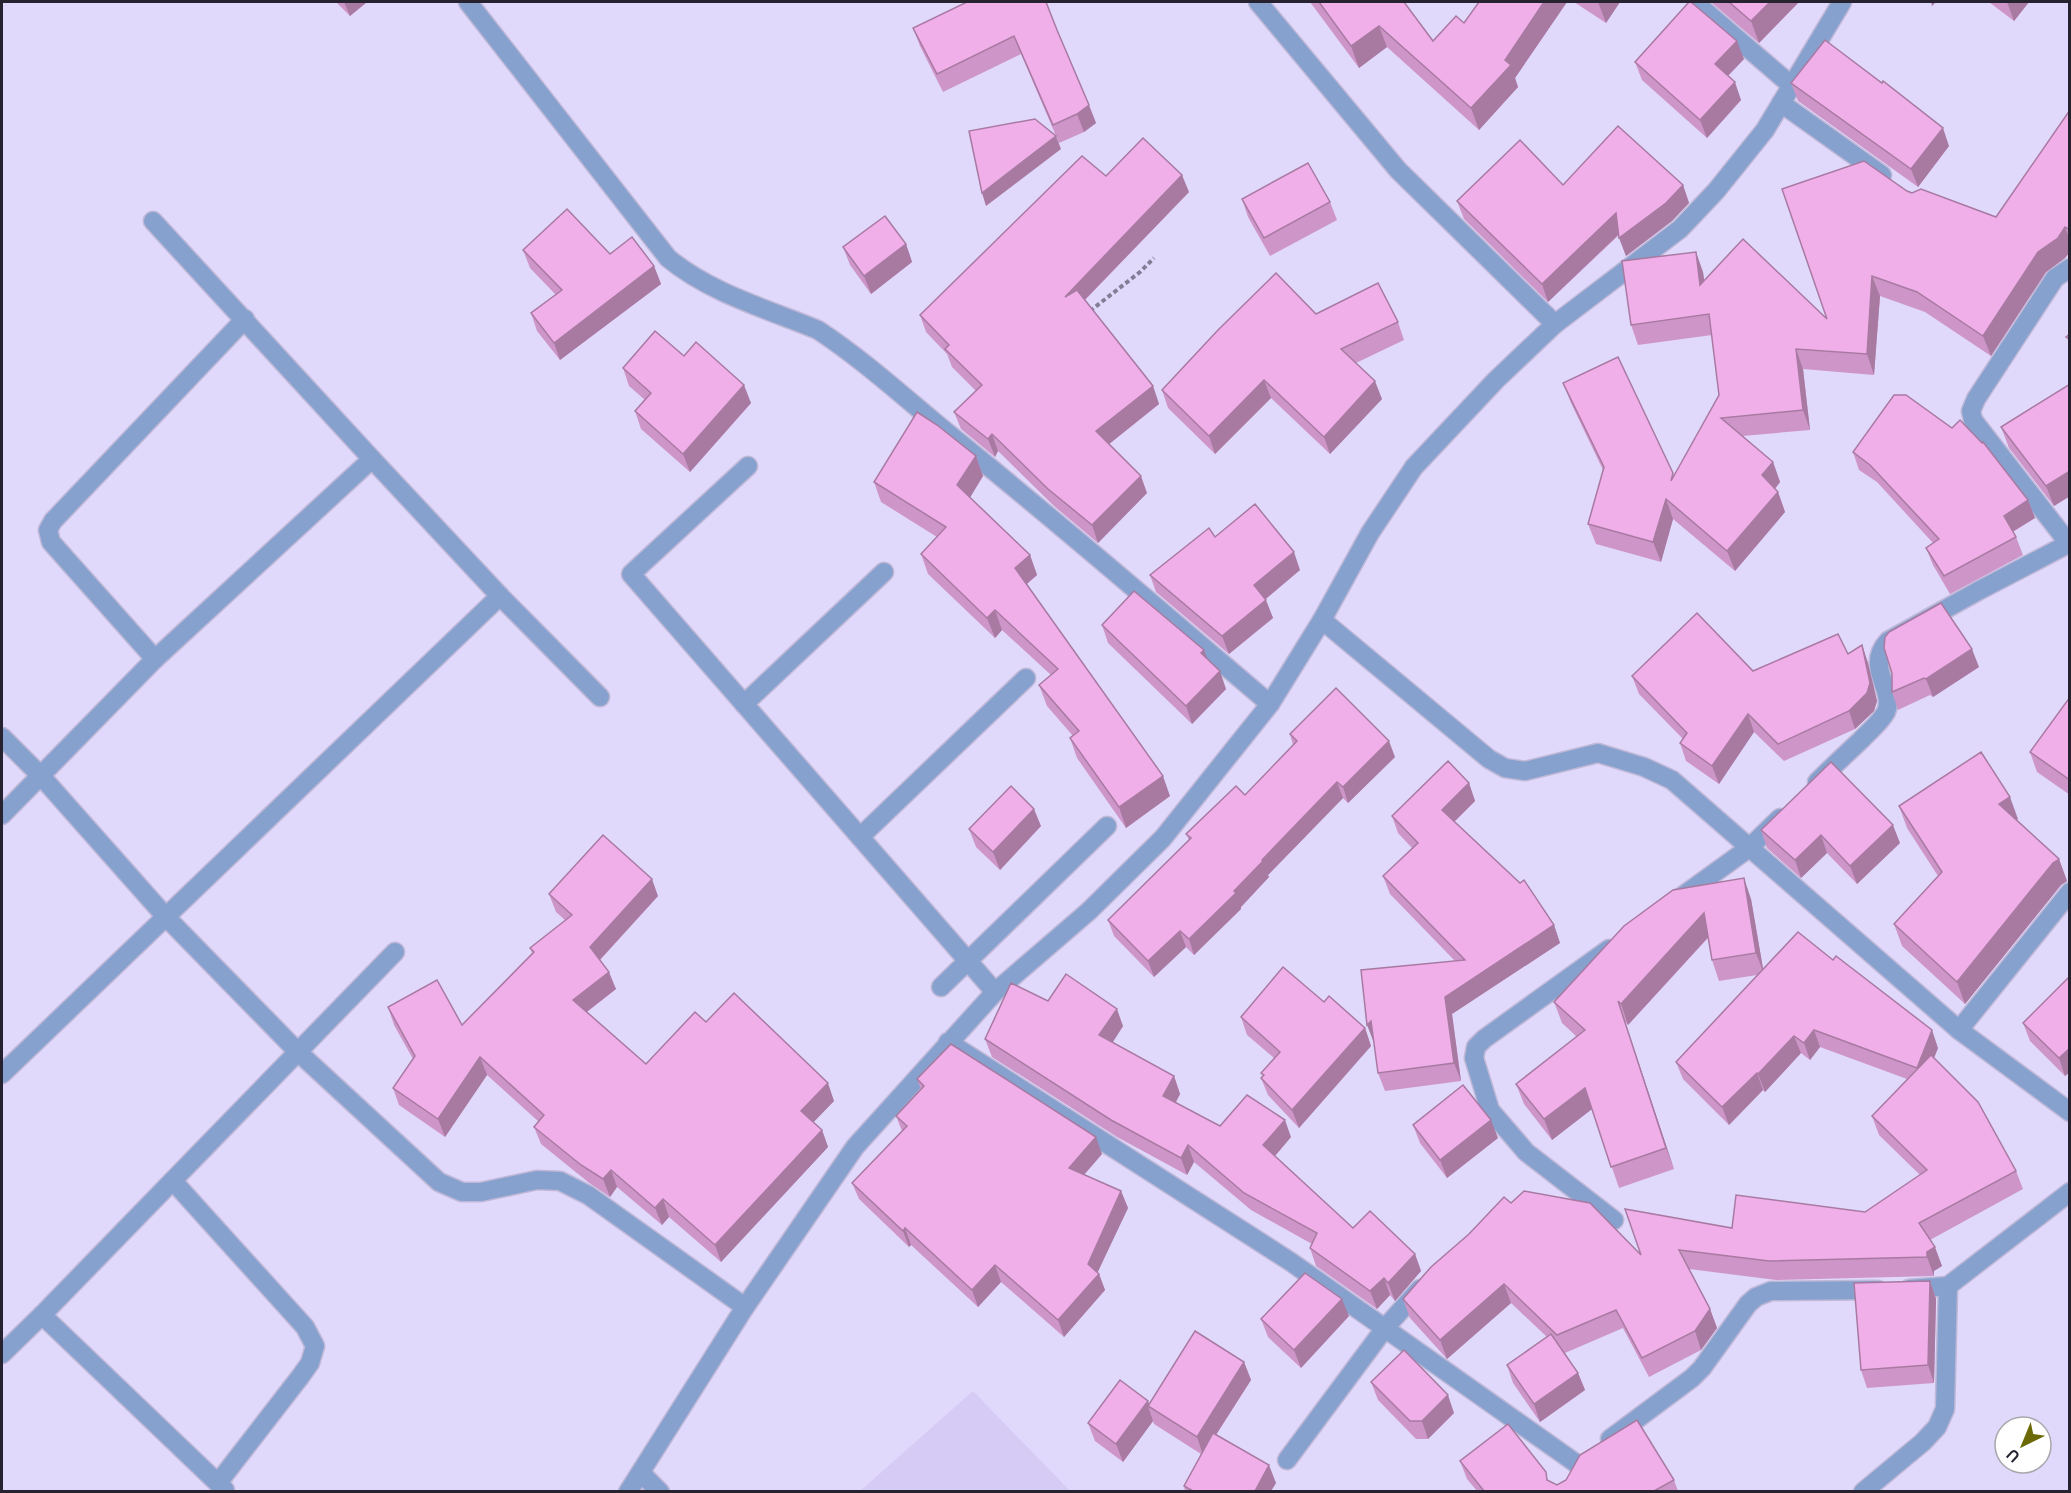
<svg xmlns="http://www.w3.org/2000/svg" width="2071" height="1493" font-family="Overpass,sans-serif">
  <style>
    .built { fill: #d5cbf5 }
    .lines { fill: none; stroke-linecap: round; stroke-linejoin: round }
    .minor-casing { stroke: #bfb8d7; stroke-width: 21 }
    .path { stroke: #837d96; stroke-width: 4; stroke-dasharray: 4.5 3; stroke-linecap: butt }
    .minor { stroke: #87a1cf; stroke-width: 18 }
    .wall { fill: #ce96c8 }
    .shaded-wall { fill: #a87aa2 }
    .building { fill: #f0afe8; stroke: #a87aa2; stroke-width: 1.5 }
  </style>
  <rect width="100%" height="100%" fill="#e1d9fc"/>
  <polygon class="built" points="973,1391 1070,1491 860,1491"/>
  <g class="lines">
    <g class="minor-casing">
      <g id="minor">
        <path d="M 468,2 L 668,258 C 710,293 767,309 818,330 C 865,361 906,399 950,435 C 1058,522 1164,614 1270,704"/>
        <polyline points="1258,2 1398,170 1555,324"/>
        <polyline points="1698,5 1791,85"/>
        <polyline points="1781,103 1882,175"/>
        <polyline points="153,221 372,459 500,596 600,697"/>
        <polyline points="2070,268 2055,278 1976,399 1971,411 1973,420 2070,545"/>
        <polyline points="748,466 631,574 995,992"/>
        <polyline points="1322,620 1489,759 1505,768 1525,771 1598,753 1644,767 1672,780 1959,1030 2070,1112"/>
        <polyline points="155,659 51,542 48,530 53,521 245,319"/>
        <polyline points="744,704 884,572"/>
        <polyline points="2,737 41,776 166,917 298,1052 439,1182 462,1192 481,1192 537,1180 560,1181 588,1195 745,1307"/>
        <path d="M 1817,782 C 1831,768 1846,754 1861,740 C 1869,731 1880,723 1886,712 C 1896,690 1864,667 1888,641 L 1978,591 L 2068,544"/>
        <polyline points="2,815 155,659 372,459"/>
        <polyline points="860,837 1026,678"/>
        <polyline points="1677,900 1749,848 1780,818"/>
        <polyline points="1609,949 1484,1039 1476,1047 1474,1058 1490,1110 1526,1152 1614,1220"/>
        <polyline points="941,987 1107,826"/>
        <polyline points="1959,1030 2070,892"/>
        <polyline points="948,1042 1291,1262 1577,1464"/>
        <polyline points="2,1074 500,596"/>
        <polyline points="173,1181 305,1327 315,1346 310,1363 300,1377 218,1483"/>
        <polyline points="1909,1289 1948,1286 2070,1192"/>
        <polyline points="42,1315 225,1490"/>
        <polyline points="2,1354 42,1315 395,952"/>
        <polyline points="1610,1439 1692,1378 1702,1368 1748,1304 1756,1297 1771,1291 1878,1290"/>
        <polyline points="1287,1460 1385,1328 1420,1289"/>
        <polyline points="641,1473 660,1492"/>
        <polyline points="628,1492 745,1307 855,1147 995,992 1089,911 1163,838 1270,704 1322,620 1370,533 1414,467 1496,380 1555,324 1680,229 1716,191 1765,130 1842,2"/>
        <polyline points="1863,1492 1923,1442 1937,1427 1945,1409 1948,1286"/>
      </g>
    </g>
    <polyline class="path" points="1090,311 1140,272 1154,258"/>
    <use href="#minor" class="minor"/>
  </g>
  <g class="wall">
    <polygon points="336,2 367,2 350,16"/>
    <polygon points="1310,2 1404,2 1433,41 1464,23 1479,2 1567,2 1515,78 1518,87 1479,130 1387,47 1359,68"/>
    <polygon points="1574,2 1620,2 1606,23"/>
    <polygon points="1711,2 1799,2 1759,43"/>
    <polygon points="1989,2 2029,2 2014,21"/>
    <polygon points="913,28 1057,30 1096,123 1084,132 1059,143 1021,54 943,92 920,46"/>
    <polygon points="1744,59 1728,76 1741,100 1707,138 1642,80 1635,62"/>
    <polygon points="1791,83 1949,146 1918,187 1798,101"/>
    <polygon points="2070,110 2070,252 2065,258 2046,272 1991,356 1925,312 1880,296 1874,375 1803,369 1810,430 1743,436 1773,462 1780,482 1775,489 1778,492 1785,512 1735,571 1673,519 1661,562 1596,544 1588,524 1603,470 1571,403 1563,383 1674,476 1719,395 1712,335 1638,345 1631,325 1703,272 1704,281 1827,319 1907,191 1996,217"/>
    <polygon points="1563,185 1683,185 1689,203 1672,221 1626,256 1619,235 1548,302 1464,219 1457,201"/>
    <polygon points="1189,192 1085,300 1153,386 1159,404 1109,444 1147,493 1098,543 1054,506 998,451 995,457 961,429 954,412 976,391 952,367 947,354 926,332 920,315"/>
    <polygon points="1242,199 1330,202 1337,220 1270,256 1248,217"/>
    <polygon points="906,244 912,262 871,294 850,265 843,247"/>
    <polygon points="523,250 610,254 654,266 661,284 560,360 537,331 531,313 556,295 530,268"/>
    <polygon points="1316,314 1398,322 1404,340 1356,363 1382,399 1330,454 1271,398 1215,454 1168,408 1162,390"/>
    <polygon points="684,356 751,403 690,472 641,429 635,411 645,400 629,386 623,368"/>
    <polygon points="2070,384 2070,496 2054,506 2009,448 2001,427"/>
    <polygon points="1853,452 2028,500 2035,518 2013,532 2016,537 2023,555 1950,594 1933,565 1926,548 1933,543 1877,482 1859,470"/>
    <polygon points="976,456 983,476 970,497 1030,555 1037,575 1027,584 1170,796 1126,828 1077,758 1070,738 1073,736 1047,706 1039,685 1051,675 1002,630 995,638 928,574 921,554 937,537 881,502 874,482"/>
    <polygon points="1215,537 1300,570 1265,599 1273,618 1229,654 1156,592 1150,575"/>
    <polygon points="1102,625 1207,659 1226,689 1192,724 1108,643"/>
    <polygon points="1862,645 1868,663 1877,701 1874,711 1855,729 1784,761 1754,732 1719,784 1686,761 1680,743 1683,739 1639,694 1632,676 1753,671 1848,654"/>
    <polygon points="1979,667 1933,697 1930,695 1898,710 1892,692 1892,673"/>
    <polygon points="2070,697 2070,795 2037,772 2030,752"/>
    <polygon points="1290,734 1395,757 1348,803 1343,798 1268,875 1269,877 1241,907 1241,909 1194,955 1186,947 1154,977 1114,936 1108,920 1189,840 1186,834 1245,795 1293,745"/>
    <polygon points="1469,783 1475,801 1454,822 1554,925 1560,943 1452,1014 1461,1081 1385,1091 1378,1073 1455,961 1390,894 1383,876 1412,848 1398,833 1392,816"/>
    <polygon points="1899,806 2018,819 2016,820 2059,859 2067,881 2061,885 1965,1004 1902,946 1894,924 1938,876 1907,828"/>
    <polygon points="1041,826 1000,870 976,847 969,829"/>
    <polygon points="1761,830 1900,843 1857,884 1827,853 1801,878 1767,848"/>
    <polygon points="549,894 658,896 600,960 616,989 587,1012 646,1064 706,1022 834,1101 813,1122 822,1130 828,1147 721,1262 669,1217 662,1225 617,1187 610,1197 588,1182 541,1144 534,1127 539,1122 487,1075 445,1137 399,1105 393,1088 413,1059 394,1025 388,1007 462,1025 532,953 530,948 566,921 556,912"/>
    <polygon points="1751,899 1763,969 1938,1048 1934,1058 2016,1171 2023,1189 1930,1240 1942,1266 1934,1271 1934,1276 1776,1280 1689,1269 1710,1309 1717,1328 1701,1350 1649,1377 1623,1328 1565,1353 1578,1373 1585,1390 1540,1422 1513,1383 1507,1365 1547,1337 1511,1303 1447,1359 1410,1318 1403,1299 1511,1203 1641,1255 1732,1228 1865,1212 1920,1175 1879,1135 1872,1116 1907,1079 1820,1047 1810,1060 1801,1053 1765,1092 1763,1090 1729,1125 1683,1079 1676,1062 1757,975 1719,981 1712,960 1708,938 1628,1025 1625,1022 1674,1169 1619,1188 1592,1109 1552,1140 1524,1104 1516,1084 1577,1037 1562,1023 1554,1002"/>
    <polygon points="2070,976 2070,1072 2065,1076 2030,1041 2023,1023"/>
    <polygon points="1048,1001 1123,1026 1112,1043 1174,1076 1180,1094 1176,1102 1220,1126 1291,1137 1275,1156 1353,1228 1415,1254 1421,1271 1395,1301 1390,1295 1377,1309 1316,1266 1310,1248 1312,1244 1251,1210 1194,1162 1187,1175 1117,1137 992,1057 985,1039"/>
    <polygon points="1324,1002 1365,1028 1371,1046 1299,1128 1268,1095 1261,1078 1263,1076 1261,1073 1274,1058 1247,1035 1241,1017"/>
    <polygon points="917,1079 1102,1154 1084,1175 1121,1191 1128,1208 1097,1272 1099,1274 1105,1290 1064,1337 1001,1282 978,1307 911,1245 909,1247 859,1199 852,1183 902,1131 896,1116 921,1089"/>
    <polygon points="1413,1125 1498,1138 1447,1178 1420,1143"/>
    <polygon points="1930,1281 1936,1299 1934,1383 1867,1388 1861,1370"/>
    <polygon points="1349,1316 1301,1368 1268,1337 1261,1319"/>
    <polygon points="1244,1362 1251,1380 1216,1435 1276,1483 1271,1491 1185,1491 1184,1486 1201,1454 1154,1424 1153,1421 1123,1462 1095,1441 1088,1423 1148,1401 1149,1404"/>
    <polygon points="1371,1382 1454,1413 1428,1439 1416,1439 1378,1400"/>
    <polygon points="1460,1461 1549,1481 1557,1485 1674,1480 1678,1491 1477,1491 1467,1479"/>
  </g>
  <g class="shaded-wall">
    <polygon points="344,2 367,2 350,16"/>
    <polygon points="1544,2 1567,2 1515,78 1518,87 1479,130 1471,108"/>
    <polygon points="1598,2 1620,2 1606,23"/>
    <polygon points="1770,2 1799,2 1759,43 1751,21"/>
    <polygon points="1931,2 1936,2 1932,6"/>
    <polygon points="2007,2 2029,2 2014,21"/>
    <polygon points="1379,26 1387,47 1359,68 1351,46"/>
    <polygon points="1737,41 1744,59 1722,82 1715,64"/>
    <polygon points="1735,82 1741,100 1707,138 1700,120"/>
    <polygon points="1089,105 1096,123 1084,132 1077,114"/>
    <polygon points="1943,128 1949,146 1918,187 1911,169"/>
    <polygon points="1056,136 1061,149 986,206 982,193"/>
    <polygon points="1182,175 1189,192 1071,314 1065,297"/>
    <polygon points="1683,185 1689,203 1672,221 1626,256 1619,238"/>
    <polygon points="1616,213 1622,231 1548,302 1542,284"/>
    <polygon points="2065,227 2070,240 2070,252 2065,258 2046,272 1991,356 1983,336 2038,252"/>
    <polygon points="906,244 912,262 871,294 864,276"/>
    <polygon points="1696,252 1703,272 1708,305 1700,285"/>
    <polygon points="654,266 661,284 560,360 554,343"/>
    <polygon points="1872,276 1880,296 1874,375 1867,354"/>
    <polygon points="1796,349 1803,369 1810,430 1803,410"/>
    <polygon points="1264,380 1271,398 1215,454 1209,436"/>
    <polygon points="1375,381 1382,399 1330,454 1324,437"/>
    <polygon points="744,385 751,403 690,472 683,454"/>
    <polygon points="1153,386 1159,404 1103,449 1096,431"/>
    <polygon points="992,434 998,451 995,457 988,439"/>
    <polygon points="976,456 983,476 965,506 957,485"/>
    <polygon points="1773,462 1780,482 1769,496 1762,475"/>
    <polygon points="2070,471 2070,496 2054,506 2046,486"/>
    <polygon points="1141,476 1147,493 1098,543 1092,525"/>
    <polygon points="1778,492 1785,512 1735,571 1727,551"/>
    <polygon points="1666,499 1673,519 1661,562 1653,542"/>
    <polygon points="2028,500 2035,518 2010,533 2004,516"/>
    <polygon points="1294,552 1300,570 1261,603 1254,585"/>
    <polygon points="1030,555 1037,575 1022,588 1015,568"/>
    <polygon points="1266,600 1273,618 1229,654 1222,636"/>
    <polygon points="995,610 1002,630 995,638 987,618"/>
    <polygon points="1862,645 1868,663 1877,701 1874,711 1855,729 1849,711"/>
    <polygon points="1972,649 1979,667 1933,697 1926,679"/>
    <polygon points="1204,650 1211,668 1201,653"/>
    <polygon points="1220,671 1226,689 1192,724 1186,706"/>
    <polygon points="1748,714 1754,732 1719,784 1712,766"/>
    <polygon points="1389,741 1395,757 1348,803 1343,787"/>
    <polygon points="1163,776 1170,796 1126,828 1119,807"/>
    <polygon points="1337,782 1343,798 1268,875 1269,877 1241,907 1241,909 1194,955 1189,939 1234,891 1262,860"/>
    <polygon points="1469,783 1475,801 1448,828 1442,810"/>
    <polygon points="2010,797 2018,819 2007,826 1999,804"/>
    <polygon points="1034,809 1041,826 1000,870 993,852"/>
    <polygon points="1893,825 1900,843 1857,884 1850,866"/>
    <polygon points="1821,835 1827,853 1801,878 1795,860"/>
    <polygon points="2059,859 2067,881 2061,885 1965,1004 1957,982 2053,863"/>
    <polygon points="1744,878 1751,899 1764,974 1756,953"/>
    <polygon points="652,879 658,896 596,964 590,947"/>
    <polygon points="1704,913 1711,934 1628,1025 1621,1004"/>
    <polygon points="1554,925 1560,943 1452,1014 1461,1081 1454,1063 1445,997"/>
    <polygon points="1180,931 1186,947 1154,977 1148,961"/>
    <polygon points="609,972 616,989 580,1017 573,1000"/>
    <polygon points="1618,1001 1674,1169 1666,1148"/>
    <polygon points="1117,1009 1123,1026 1106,1053 1099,1035"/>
    <polygon points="1371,1021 1374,1043 1367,1025"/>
    <polygon points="1365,1028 1371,1046 1299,1128 1292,1110"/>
    <polygon points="1814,1030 1820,1047 1810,1060 1804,1043"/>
    <polygon points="1932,1030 1938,1048 1923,1085 1917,1068"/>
    <polygon points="1794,1036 1801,1053 1765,1092 1758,1074"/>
    <polygon points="2070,1048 2070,1072 2065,1076 2059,1058"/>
    <polygon points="480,1057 487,1075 445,1137 438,1119"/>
    <polygon points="1757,1073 1763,1090 1729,1125 1722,1107"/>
    <polygon points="1174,1076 1180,1094 1170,1113 1163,1096"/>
    <polygon points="828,1083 834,1101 808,1128 801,1111"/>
    <polygon points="1585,1088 1592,1109 1552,1140 1544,1119"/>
    <polygon points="1285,1120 1291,1137 1269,1163 1263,1145"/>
    <polygon points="1491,1120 1498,1138 1447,1178 1440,1160"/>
    <polygon points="822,1130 828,1147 721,1262 715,1245"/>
    <polygon points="1096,1137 1102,1154 1075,1185 1069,1168"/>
    <polygon points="1188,1145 1194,1162 1187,1175 1181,1158"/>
    <polygon points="611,1170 617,1187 610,1197 603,1179"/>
    <polygon points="1121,1191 1128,1208 1095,1278 1099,1274 1105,1290 1064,1337 1058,1320 1088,1264"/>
    <polygon points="663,1199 669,1217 662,1225 655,1208"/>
    <polygon points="905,1228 911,1245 909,1247 903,1231"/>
    <polygon points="1935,1247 1942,1266 1934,1271 1934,1276 1927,1257 1927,1252"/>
    <polygon points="1415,1254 1421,1271 1395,1301 1388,1283"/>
    <polygon points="995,1265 1001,1282 978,1307 972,1290"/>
    <polygon points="1384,1278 1390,1295 1377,1309 1370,1291"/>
    <polygon points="1930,1281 1936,1299 1934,1383 1928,1365"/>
    <polygon points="1504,1284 1511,1303 1447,1359 1440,1340"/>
    <polygon points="1342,1299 1349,1316 1301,1368 1294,1350"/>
    <polygon points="1710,1309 1717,1328 1701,1350 1695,1331"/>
    <polygon points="1244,1362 1251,1380 1203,1455 1197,1437"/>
    <polygon points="1578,1373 1585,1390 1540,1422 1534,1404"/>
    <polygon points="1448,1395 1454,1413 1428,1439 1422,1421"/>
    <polygon points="1148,1401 1150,1408 1148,1406 1153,1421 1123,1462 1116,1444"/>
    <polygon points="1269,1465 1276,1483 1271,1491 1255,1491"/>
  </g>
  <g class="building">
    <polygon points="967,2 1046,2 1057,30 1089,105 1077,114 1053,125 1014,36 937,74 913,28"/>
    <polygon points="1319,2 1404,2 1433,41 1456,16 1464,23 1479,2 1544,2 1505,60 1511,65 1471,108 1379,26 1351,46"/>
    <polygon points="1689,2 1691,2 1737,41 1715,64 1735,82 1700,120 1635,62"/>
    <polygon points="1729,2 1770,2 1751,21"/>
    <polygon points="1825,40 1882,83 1883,81 1943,128 1911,169 1791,83"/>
    <polygon points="2070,110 2070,230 2065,227 2058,238 2038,252 1983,336 1917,292 1872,276 1867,354 1796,349 1803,410 1721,418 1773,462 1762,475 1778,492 1727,551 1666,499 1653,542 1588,524 1604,467 1563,383 1618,357 1673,473 1671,481 1719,395 1709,314 1631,325 1622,261 1696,252 1700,285 1743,239 1827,319 1782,189 1864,161 1907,191 1912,193 1921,189 1996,217"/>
    <polygon points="1035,119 1056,136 982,193 969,131"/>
    <polygon points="1618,126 1683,185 1666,203 1619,238 1616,213 1542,284 1457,201 1520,140 1563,185"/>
    <polygon points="1143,138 1182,175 1065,297 1077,290 1153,386 1096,431 1141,476 1092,525 1048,489 992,434 988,439 954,412 982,385 945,349 949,345 920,315 1082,156 1106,176"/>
    <polygon points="1308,163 1330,202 1264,238 1242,199"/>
    <polygon points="567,209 610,254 632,237 654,266 554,343 531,313 562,290 523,250"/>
    <polygon points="885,216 906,244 864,276 843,247"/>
    <polygon points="1276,273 1316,314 1378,283 1398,322 1341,349 1375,381 1324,437 1264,380 1209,436 1162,390 1218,330"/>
    <polygon points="655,331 684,356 696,342 744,385 683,454 635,411 651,393 623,368"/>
    <polygon points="2070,334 2070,340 2066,337"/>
    <polygon points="2070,384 2070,471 2046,486 2001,427"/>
    <polygon points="1894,395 1906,395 1952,428 1960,420 1982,443 1983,442 2028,500 2004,516 2016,537 1944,576 1926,548 1939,539 1870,465 1853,452"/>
    <polygon points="917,412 937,425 976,456 957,485 1030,555 1015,568 1163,776 1119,807 1070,738 1079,731 1039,685 1058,669 995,610 987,618 921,554 946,527 874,482"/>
    <polygon points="1255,504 1294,552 1254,585 1266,600 1222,636 1150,575 1209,528 1215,537"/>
    <polygon points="1134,591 1204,650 1201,653 1220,671 1186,706 1102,625"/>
    <polygon points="1941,603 1972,649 1926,679 1924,678 1892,692 1892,673 1884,648 1885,637 1889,632"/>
    <polygon points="1697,613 1753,671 1838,634 1848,654 1862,645 1870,683 1867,693 1849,711 1778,744 1748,714 1712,766 1680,743 1687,733 1632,676"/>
    <polygon points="1336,688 1389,741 1343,787 1337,782 1262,860 1263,861 1234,891 1236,893 1189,939 1180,931 1148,961 1108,920 1191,838 1186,834 1236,786 1245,795 1297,741 1290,734"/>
    <polygon points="2070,697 2070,780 2030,752"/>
    <polygon points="1981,752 2010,797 1999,804 2059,859 2053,863 1957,982 1894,924 1942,872 1899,806"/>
    <polygon points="1448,761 1469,783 1442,810 1520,883 1524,880 1554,925 1445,997 1454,1063 1378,1073 1371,1021 1367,1025 1361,970 1465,960 1383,876 1418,843 1392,816"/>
    <polygon points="1831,762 1893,825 1850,866 1821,835 1795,860 1761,830"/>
    <polygon points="1011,786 1034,809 993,852 969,829"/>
    <polygon points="603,835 652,879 590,947 609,972 573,1000 646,1064 695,1012 706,1022 734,993 828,1083 801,1111 822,1130 715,1245 663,1199 655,1208 611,1170 603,1179 581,1165 534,1127 544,1115 480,1057 438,1119 393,1088 415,1056 388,1007 437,980 462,1025 534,952 530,948 572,915 549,894"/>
    <polygon points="1744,878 1756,953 1712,960 1704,913 1621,1004 1618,1001 1666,1148 1611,1167 1585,1088 1544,1119 1516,1084 1585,1030 1554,1002 1624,926 1673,890"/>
    <polygon points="1798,932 1833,960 1836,956 1932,1030 1917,1068 1814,1030 1804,1043 1794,1036 1758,1074 1757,1073 1722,1107 1676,1062"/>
    <polygon points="1283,967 1324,1002 1329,996 1365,1028 1292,1110 1261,1078 1264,1075 1261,1073 1280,1052 1241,1017"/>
    <polygon points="1066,974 1117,1009 1099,1035 1174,1076 1163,1096 1220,1126 1247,1095 1285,1120 1263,1145 1353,1228 1370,1211 1415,1254 1388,1283 1384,1278 1370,1291 1310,1248 1317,1233 1244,1193 1188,1145 1181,1158 1111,1120 985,1039 1011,983 1048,1001"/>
    <polygon points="2070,976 2070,1048 2059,1058 2023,1023"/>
    <polygon points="951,1044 1096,1137 1069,1168 1121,1191 1088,1264 1099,1274 1058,1320 995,1265 972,1290 905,1228 903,1231 852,1183 907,1126 896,1116 924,1086 917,1079"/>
    <polygon points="1931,1055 1978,1102 2016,1171 1919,1223 1935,1247 1927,1252 1927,1257 1769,1261 1679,1250 1710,1309 1695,1331 1642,1358 1616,1310 1557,1335 1504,1284 1440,1340 1403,1299 1431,1267 1469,1234 1504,1197 1511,1203 1524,1191 1590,1203 1641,1255 1625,1209 1732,1228 1736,1195 1865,1212 1927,1170 1872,1116"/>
    <polygon points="1463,1085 1491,1120 1440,1160 1413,1125"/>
    <polygon points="1305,1273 1342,1299 1294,1350 1261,1319"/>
    <polygon points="1930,1281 1928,1365 1861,1370 1854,1283"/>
    <polygon points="1195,1331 1244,1362 1197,1437 1148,1406"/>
    <polygon points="1551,1334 1578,1373 1534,1404 1507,1365"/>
    <polygon points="1404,1350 1448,1395 1422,1421 1410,1421 1371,1382"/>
    <polygon points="1120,1380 1148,1401 1116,1444 1088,1423"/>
    <polygon points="1637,1420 1674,1480 1654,1491 1484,1491 1460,1461 1508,1424 1546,1472 1547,1480 1557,1485 1566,1480 1580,1455"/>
    <polygon points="1213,1433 1269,1465 1255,1491 1193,1491 1184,1486"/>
  </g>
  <rect width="2071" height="1493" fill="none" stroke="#262230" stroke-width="6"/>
  <g transform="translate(2023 1445) rotate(223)"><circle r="28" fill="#ffffff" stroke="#a8a7ac" stroke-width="1.5"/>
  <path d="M0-4.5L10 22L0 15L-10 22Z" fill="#6a6905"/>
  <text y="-9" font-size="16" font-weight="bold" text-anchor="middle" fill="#262230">U</text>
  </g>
</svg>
